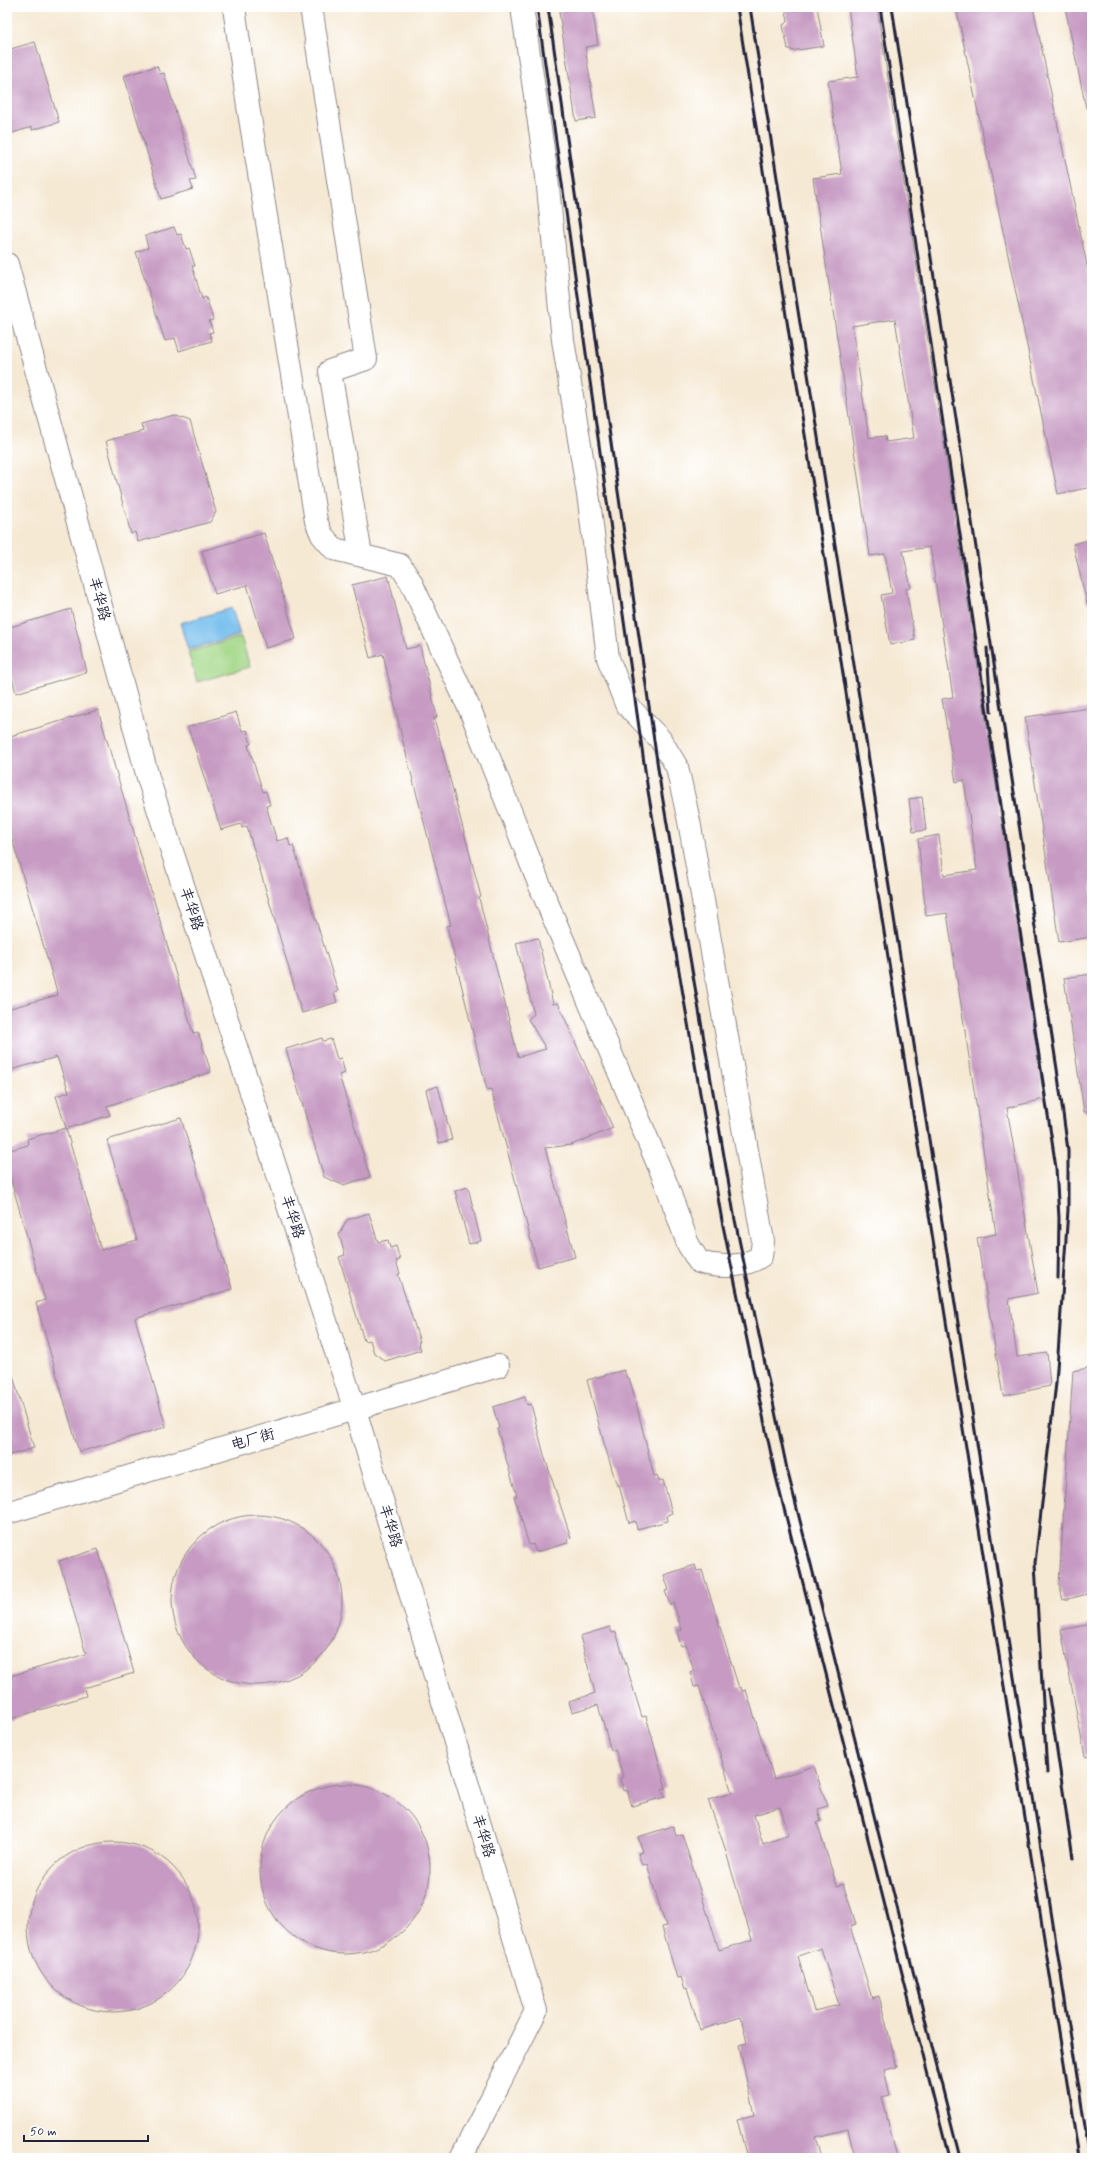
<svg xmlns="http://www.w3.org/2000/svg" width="1099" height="2165" font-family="Mynerve,'LXGW WenKai TC',sans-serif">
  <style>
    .green { fill: #a3d787; stroke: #627c61 }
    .water { fill: #74beed; stroke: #4b7094 }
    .building { fill: #c69ac2; fill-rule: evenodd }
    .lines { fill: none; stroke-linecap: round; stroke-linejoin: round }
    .minor-casing { stroke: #8c8688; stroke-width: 24 }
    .minor { stroke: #fff; stroke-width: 22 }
    .rail { stroke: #22223b; stroke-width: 3 }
    .labels { text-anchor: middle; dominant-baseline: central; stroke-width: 3; stroke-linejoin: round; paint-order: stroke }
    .street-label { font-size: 15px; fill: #22223b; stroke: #fff }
  </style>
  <rect width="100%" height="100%" fill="#fff"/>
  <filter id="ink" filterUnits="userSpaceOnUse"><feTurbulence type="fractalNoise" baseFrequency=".025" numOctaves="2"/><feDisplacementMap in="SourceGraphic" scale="8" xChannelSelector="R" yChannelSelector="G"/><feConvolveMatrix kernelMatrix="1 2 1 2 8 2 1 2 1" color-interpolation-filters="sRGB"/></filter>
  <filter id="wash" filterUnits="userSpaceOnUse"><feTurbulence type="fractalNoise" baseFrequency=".012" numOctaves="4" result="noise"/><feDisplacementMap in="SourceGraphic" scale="16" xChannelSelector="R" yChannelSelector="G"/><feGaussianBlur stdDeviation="0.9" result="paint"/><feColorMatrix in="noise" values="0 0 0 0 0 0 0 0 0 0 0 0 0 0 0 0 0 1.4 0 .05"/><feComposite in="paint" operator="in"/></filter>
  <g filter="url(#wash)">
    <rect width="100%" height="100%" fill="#f6e9d4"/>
    <polygon class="green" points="241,637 250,667 197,682 188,652"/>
    <polygon class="water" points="232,608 240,635 188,650 180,623"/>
    <g id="blocks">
      <g class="building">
        <polygon points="592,7 598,45 585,47 596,118 576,121 559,12"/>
        <polygon points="785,7 817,7 824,46 791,51 791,49 788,49 783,25 788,21"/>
        <path d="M 848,7 L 877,7 L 1044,1099 L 1007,1108 L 1038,1293 L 1009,1299 L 1017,1357 L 1047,1353 L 1050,1386 L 1003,1396 L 977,1238 L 996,1234 L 947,913 L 926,916 L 918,839 L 939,835 L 944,875 L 977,870 L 964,780 L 956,782 L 942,699 L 953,697 L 930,547 L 903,551 L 911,588 L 906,589 L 915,640 L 890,645 L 881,595 L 892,593 L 885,554 L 870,556 L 813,178 L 842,174 L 828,81 L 858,77 ZM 895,319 L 914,438 L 886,442 L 885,436 L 869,438 L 852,326 Z"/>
        <polygon points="956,7 1033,7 1092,289 1092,487 1058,494"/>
        <polygon points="1065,7 1092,7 1092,107 1086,108"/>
        <polygon points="35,42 59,122 32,130 32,127 12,133 7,115 7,50"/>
        <polygon points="157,66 160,74 164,73 196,180 190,181 193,189 161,199 124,76"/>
        <polygon points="174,227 177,235 181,234 186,249 189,248 195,266 192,266 202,299 206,297 213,320 209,321 213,332 209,333 212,341 179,351 175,338 165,341 136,252 148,248 145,236"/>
        <polygon points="174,415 190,421 216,512 210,522 138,542 135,532 131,534 106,441 143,431 141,424"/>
        <polygon points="264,533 296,639 266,648 247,585 215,594 202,551"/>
        <polygon points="1092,539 1092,603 1087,604 1073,544"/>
        <polygon points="388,576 406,649 420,646 437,717 434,718 481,897 479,898 518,1057 546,1049 528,1019 534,1014 516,943 538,938 553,1004 558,1003 613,1128 571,1145 545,1148 575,1257 538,1267 491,1089 487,1090 447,926 451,925 404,746 383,654 370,658 352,585"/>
        <polygon points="71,609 87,672 16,693 7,659 7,628"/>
        <polygon points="1090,708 1092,721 1092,937 1059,942 1025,717"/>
        <polygon points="98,710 193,1033 198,1032 211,1072 107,1106 110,1115 66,1129 101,1250 137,1240 107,1140 181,1118 232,1289 135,1318 166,1427 79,1452 36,1303 45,1300 7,1166 7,1151 28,1145 27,1139 66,1128 56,1096 69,1092 57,1057 7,1071 7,1009 58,995 7,822 7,737"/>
        <polygon points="236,712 242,731 247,730 251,744 248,745 263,792 266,791 270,805 266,806 277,841 288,838 290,846 293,845 338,992 334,993 337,1002 302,1013 247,826 242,828 241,824 221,830 188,727"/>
        <polygon points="922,797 926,830 913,832 909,799"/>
        <polygon points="1092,974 1092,1112 1084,1112 1064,978"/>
        <polygon points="322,1038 323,1041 331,1039 337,1059 341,1058 345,1073 339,1075 370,1177 343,1185 324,1177 286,1049"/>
        <polygon points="438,1086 452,1140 439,1143 426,1090"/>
        <polygon points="468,1187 481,1241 469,1244 455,1191"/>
        <polygon points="369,1213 378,1242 388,1240 390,1248 396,1246 400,1260 396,1261 400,1274 398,1274 420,1342 418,1342 421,1350 385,1361 374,1353 370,1340 364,1341 339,1257 345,1255 339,1234 347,1220"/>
        <polygon points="1092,1367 1092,1593 1063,1600 1059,1584 1073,1371"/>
        <polygon points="11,1369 34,1448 7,1456 7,1370"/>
        <polygon points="624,1370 627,1378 629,1378 633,1391 654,1476 657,1475 659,1481 663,1480 672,1513 667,1515 668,1521 637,1529 635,1521 629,1523 619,1485 617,1486 604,1443 587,1380"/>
        <polygon points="525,1397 527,1405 531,1404 544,1455 571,1538 567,1539 568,1543 536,1552 533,1544 529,1545 519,1511 514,1496 517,1496 497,1429 499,1428 493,1407"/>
        <circle cx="257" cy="1600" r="85"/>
        <polygon points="98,1549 134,1673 84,1688 86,1696 7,1720 7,1677 86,1654 59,1561"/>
        <path d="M 695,1565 L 697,1571 L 702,1570 L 739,1688 L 741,1687 L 742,1691 L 746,1690 L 774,1779 L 814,1766 L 827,1806 L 818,1809 L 821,1821 L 817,1823 L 837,1886 L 843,1884 L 856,1924 L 850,1926 L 872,1998 L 879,1996 L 897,2067 L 884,2070 L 890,2095 L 882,2097 L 897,2158 L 855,2158 L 848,2129 L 815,2137 L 821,2158 L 747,2158 L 737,2119 L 754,2115 L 739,2045 L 747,2043 L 741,2017 L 700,2030 L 687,1988 L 685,1989 L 681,1977 L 677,1978 L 662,1927 L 666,1926 L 654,1888 L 647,1864 L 642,1865 L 638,1853 L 643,1852 L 638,1837 L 673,1826 L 676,1836 L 682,1834 L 719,1950 L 752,1940 L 723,1842 L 708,1800 L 732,1793 L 699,1686 L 694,1687 L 690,1672 L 694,1671 L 686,1645 L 681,1646 L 677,1631 L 682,1630 L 673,1603 L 670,1605 L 665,1591 L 669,1590 L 664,1575 ZM 780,1807 L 789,1835 L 763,1844 L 754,1815 ZM 821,1948 L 839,2005 L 814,2011 L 798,1956 Z"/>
        <polygon points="1092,1624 1092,1756 1085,1757 1061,1630"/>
        <polygon points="610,1627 612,1633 616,1632 642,1717 646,1716 666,1788 662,1789 665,1797 632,1806 627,1790 623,1791 620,1778 623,1777 615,1749 611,1751 598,1705 572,1712 569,1702 595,1693 580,1636"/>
        <circle cx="345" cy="1869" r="85"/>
        <circle cx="113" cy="1927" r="85"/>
      </g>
    </g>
  </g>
  <g filter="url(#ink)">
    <use href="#blocks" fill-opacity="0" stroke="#8c8688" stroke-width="1"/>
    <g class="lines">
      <g class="minor-casing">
        <g id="minor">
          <path d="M 234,7 L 248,106 L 316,521 L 322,535 L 334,549 L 400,565 L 411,582 L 471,712 L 540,886 L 666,1183 L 688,1244 L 699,1262 C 719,1268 744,1268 761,1256 L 763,1241 L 689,821 L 677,767 L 660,739 L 626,704 L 608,658 L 589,501 L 563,340 L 547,177 L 522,7"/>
          <polyline points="311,7 366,359 330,371 361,555"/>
          <polyline points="7,264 149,781 355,1410 536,2011 461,2158"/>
          <polyline points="7,1513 498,1366"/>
        </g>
      </g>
      <use href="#minor" class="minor"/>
      <g class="rail">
        <polyline points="537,7 648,791 722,1221 775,1473 949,2158"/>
        <polyline points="548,7 661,789 735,1220 787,1469 960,2158"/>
        <polyline points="737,7 1079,2158"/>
        <polyline points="750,7 1090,2158"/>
        <polyline points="880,7 1056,1168 1059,1218 1058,1278"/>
        <polyline points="892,7 1057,1069 1068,1150 1068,1210 1056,1383 1035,1563 1047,1773"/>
        <polyline points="987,648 991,712"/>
        <polyline points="1048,1690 1073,1858"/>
      </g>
    </g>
  </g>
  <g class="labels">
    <g class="street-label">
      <text transform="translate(99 599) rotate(75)">丰华路</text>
      <text transform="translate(191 909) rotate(72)">丰华路</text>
      <text transform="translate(292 1217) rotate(72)">丰华路</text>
      <text transform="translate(253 1440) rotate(-16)">电厂街</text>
      <text transform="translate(390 1526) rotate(73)">丰华路</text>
      <text transform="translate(483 1836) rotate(73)">丰华路</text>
    </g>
  </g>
  <rect width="1099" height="2165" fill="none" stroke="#fff" stroke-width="24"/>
  <path d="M24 2135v6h124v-6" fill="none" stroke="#22223b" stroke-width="2"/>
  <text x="30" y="2135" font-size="12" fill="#22223b" stroke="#ffffff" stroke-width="3" paint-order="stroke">50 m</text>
</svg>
